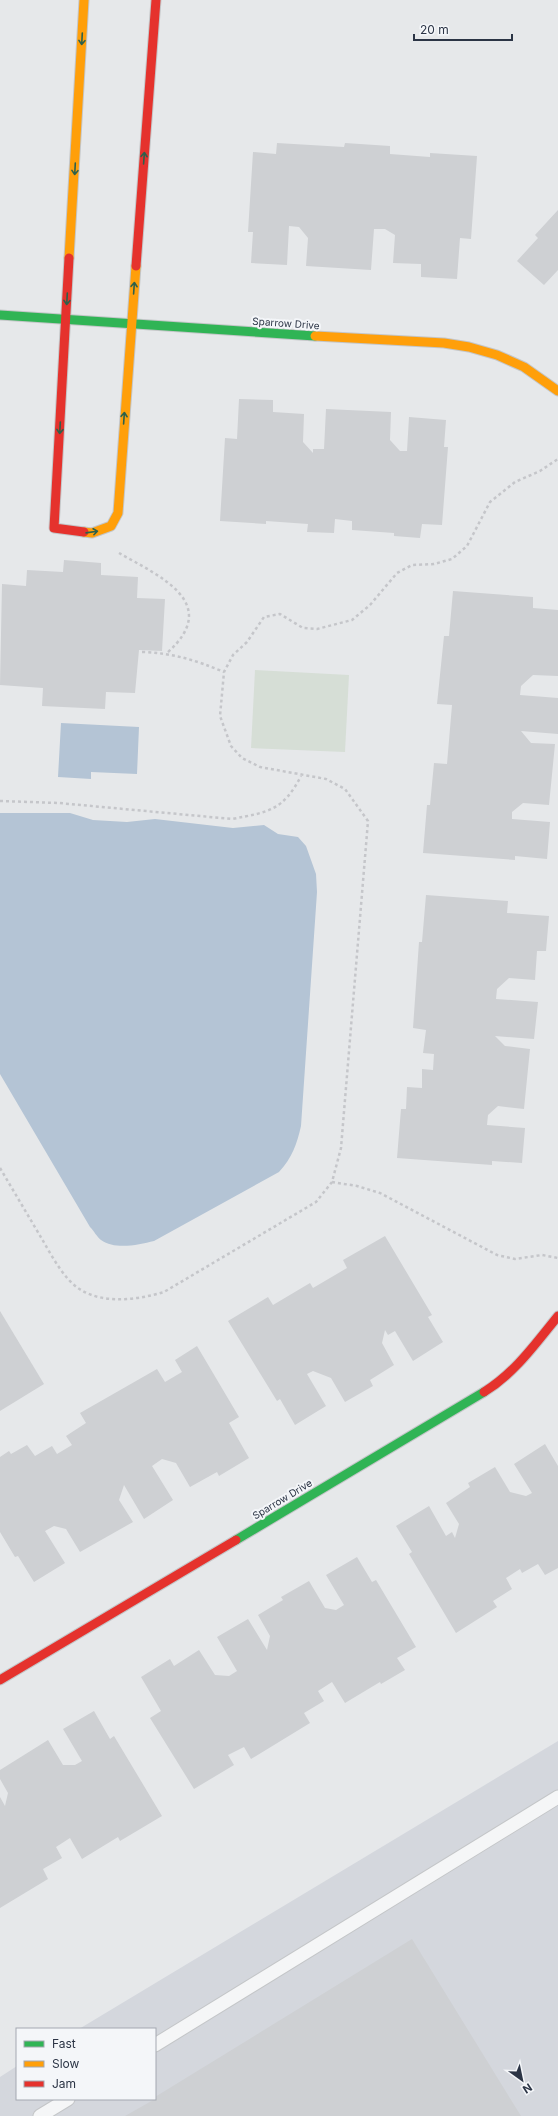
<svg xmlns="http://www.w3.org/2000/svg" width="558" height="2116" font-family="Inter,sans-serif">
  <style>
    .built { fill: #d4d7dd }
    .green { fill: #d6ded6 }
    .water { fill: #b4c4d5 }
    .building { fill: #ced0d3 }
    .lines { fill: none; stroke-linecap: round; stroke-linejoin: round }
    .lane-casing { stroke: #c4c6c8; stroke-width: 15 }
    .fast-casing { stroke: #c4c6c8; stroke-width: 11 }
    .slow-casing { stroke: #c4c6c8; stroke-width: 11 }
    .jam-casing { stroke: #c4c6c8; stroke-width: 11 }
    .path { stroke: #c5c6ca; stroke-width: 2.5; stroke-dasharray: 3 3; stroke-linecap: butt }
    .lane { stroke: #f5f6f7; stroke-width: 13 }
    .fast { stroke: #30b455; stroke-width: 9 }
    .slow { stroke: #ff9f0a; stroke-width: 9 }
    .jam { stroke: #e5322d; stroke-width: 9 }
    .oneway { stroke: #2d614b }
    .labels { text-anchor: middle; dominant-baseline: central; stroke-width: 4; stroke-linejoin: round; paint-order: stroke }
    .street-label { font-size: 10px; fill: #2b3445; stroke: #f4f6f9 }
  </style>
  <rect width="100%" height="100%" fill="#e6e8ea"/>
  <polygon class="built" points="558,1741 558,2116 0,2116 0,2077 17,2066 17,2099 155,2099 155,2029 79,2029"/>
  <polygon class="green" points="255,670 349,675 345,752 251,748"/>
  <g class="water">
    <polygon points="61,723 139,727 137,774 91,772 91,779 58,777"/>
    <path d="M 0,813 L 70,813 L 93,820 L 127,822 L 155,819 L 233,828 L 264,825 L 278,834 L 298,837 L 306,846 L 316,874 L 317,892 L 301,1126 C 297,1144 292,1158 279,1172 L 154,1241 C 138,1245 115,1250 101,1240 C 97,1237 94,1231 90,1227 L 0,1074 Z"/>
  </g>
  <g class="building">
    <polygon points="277,143 344,147 345,143 390,146 390,154 430,157 430,153 477,156 471,239 460,238 457,279 421,277 421,264 393,263 395,235 385,229 374,229 371,270 306,266 308,238 299,227 289,226 287,265 251,263 253,232 248,232 253,152 276,154"/>
    <polygon points="558,210 558,270 544,285 517,261 538,238 535,235"/>
    <polygon points="239,399 273,400 273,412 304,414 303,442 313,453 313,449 324,449 326,409 391,412 390,440 400,451 407,451 409,417 446,420 444,447 448,447 442,525 422,524 420,538 394,536 394,533 352,530 352,521 335,519 334,533 307,532 308,524 266,521 266,524 220,521 225,438 237,439"/>
    <polygon points="64,560 101,563 101,575 138,577 137,598 165,599 162,651 139,650 135,693 106,692 105,709 42,706 43,688 0,685 2,584 26,586 27,570 63,572"/>
    <polygon points="453,591 533,597 533,608 558,610 558,676 533,675 521,686 520,695 558,698 558,734 521,731 531,743 555,744 549,805 523,803 512,812 512,819 550,822 547,859 515,856 515,860 423,853 427,805 430,805 434,763 447,764 452,705 437,704 444,636 449,636"/>
    <polygon points="426,895 508,901 507,913 549,916 546,951 537,951 535,980 509,978 497,989 496,999 538,1002 534,1039 495,1036 505,1046 530,1049 524,1109 498,1106 488,1115 487,1125 525,1128 522,1163 492,1161 492,1165 397,1158 401,1109 406,1109 407,1087 422,1088 422,1069 433,1070 434,1054 423,1053 426,1030 413,1028 419,942 422,942"/>
    <polygon points="385,1236 432,1315 428,1317 443,1342 413,1361 395,1331 388,1335 385,1330 382,1343 394,1365 370,1380 373,1386 345,1402 331,1378 313,1371 307,1374 326,1406 295,1425 280,1399 277,1401 228,1321 268,1297 273,1305 310,1283 313,1288 347,1268 343,1260"/>
    <polygon points="0,1311 44,1384 0,1411"/>
    <polygon points="197,1346 239,1417 229,1423 249,1458 219,1476 217,1472 190,1487 176,1463 162,1459 152,1466 173,1500 144,1519 124,1485 119,1500 133,1522 80,1552 66,1529 54,1526 45,1531 65,1563 34,1582 18,1556 15,1557 0,1532 0,1457 9,1451 11,1454 27,1445 35,1456 52,1446 57,1454 72,1445 66,1436 86,1423 80,1413 157,1369 165,1382 182,1372 175,1360"/>
    <polygon points="545,1444 558,1466 558,1568 545,1575 538,1564 522,1573 520,1569 506,1578 512,1589 493,1601 497,1607 456,1633 409,1554 412,1552 396,1526 429,1506 446,1536 452,1532 455,1538 459,1524 446,1503 470,1487 468,1483 495,1467 510,1492 526,1496 532,1493 514,1464"/>
    <polygon points="357,1557 372,1582 376,1580 416,1647 397,1658 405,1670 381,1684 380,1682 345,1703 332,1682 318,1691 324,1701 304,1713 310,1723 251,1759 244,1747 228,1755 234,1765 194,1789 150,1718 161,1711 141,1677 170,1659 174,1666 199,1650 215,1675 229,1676 237,1671 217,1637 248,1619 267,1650 270,1636 258,1615 283,1600 281,1597 309,1581 325,1608 336,1610 344,1605 326,1575"/>
    <polygon points="94,1711 110,1739 114,1736 162,1816 120,1841 118,1837 82,1859 70,1838 56,1847 62,1858 43,1869 48,1879 0,1908 0,1797 5,1806 8,1793 0,1779 0,1770 48,1740 63,1765 75,1765 82,1761 63,1729"/>
    <polygon points="412,1939 521,2116 125,2116 155,2099 155,2097"/>
  </g>
  <g class="lines">
    <g class="lane-casing">
      <g id="lane">
        <polyline points="155,2045 558,1797"/>
        <polyline points="40,2116 68,2099"/>
      </g>
    </g>
    <g class="fast-casing">
      <g id="fast">
        <polyline points="0,315 315,336"/>
        <polyline points="236,1540 484,1392"/>
      </g>
    </g>
    <g class="slow-casing">
      <g id="slow">
        <polyline points="69,258 84,0"/>
        <polyline points="315,336 444,343 469,347 497,355 524,367 558,391"/>
        <polyline points="84,532 92,533 111,526 118,513 136,266"/>
      </g>
    </g>
    <g class="jam-casing">
      <g id="jam">
        <polyline points="69,258 54,528 84,532"/>
        <polyline points="136,266 156,0"/>
        <path d="M 484,1392 C 515,1373 536,1343 558,1316"/>
        <polyline points="0,1680 236,1540"/>
      </g>
    </g>
    <g class="path">
      <path d="M 119,553 C 159,576 223,603 167,653"/>
      <path d="M 142,652 C 173,653 195,660 224,672"/>
      <path d="M 0,801 L 59,803 L 232,819 C 268,812 283,811 301,776"/>
      <path d="M 0,1168 C 13,1190 26,1212 39,1234 C 48,1249 57,1267 69,1280 C 92,1306 134,1301 164,1292 L 316,1202 L 332,1182 L 341,1148 L 368,821 L 345,789 L 326,779 L 260,767 L 242,758 L 231,746 L 220,716 L 224,672 L 233,655 L 247,642 L 264,617 L 280,614 L 303,628 L 317,629 L 352,620 L 370,605 L 397,573 L 412,565 L 434,564 L 452,559 L 467,546 L 490,502 L 515,482 L 540,471 L 558,459"/>
      <polyline points="332,1182 357,1186 380,1193 497,1255 515,1259 542,1255 558,1258"/>
    </g>
    <use href="#lane" class="lane"/>
    <use href="#fast" class="fast"/>
    <use href="#slow" class="slow"/>
    <use href="#jam" class="jam"/>
  </g>
  <defs><path id="oneway-shaft" d="M-6 0H5M1.5-3L5.5 0L1.5 3" fill="none" stroke-width="1.6" stroke-linecap="round" stroke-linejoin="round"/></defs>
  <g class="oneway">
    <use href="#oneway-shaft" transform="translate(82 39) rotate(93)"/>
    <use href="#oneway-shaft" transform="translate(144 158) rotate(-86)"/>
    <use href="#oneway-shaft" transform="translate(75 169) rotate(93)"/>
    <use href="#oneway-shaft" transform="translate(134 288) rotate(-86)"/>
    <use href="#oneway-shaft" transform="translate(67 299) rotate(93)"/>
    <use href="#oneway-shaft" transform="translate(124 418) rotate(-86)"/>
    <use href="#oneway-shaft" transform="translate(60 428) rotate(93)"/>
    <use href="#oneway-shaft" transform="translate(92 532) rotate(-8)"/>
  </g>
  <g class="labels">
    <g class="street-label">
      <text transform="translate(286 323) rotate(4)">Sparrow Drive</text>
      <text transform="translate(282 1499) rotate(-31)">Sparrow Drive</text>
    </g>
  </g>
  <rect x="16" y="2028" width="140" height="72" fill="#f4f6f9" stroke="#a4a8b1"/>
  <rect x="24" y="2041" width="20" height="6" fill="#30b455" stroke="#a4a8b1"/>
  <text x="52" y="2048" font-size="12" fill="#2b3445">Fast</text>
  <rect x="24" y="2061" width="20" height="6" fill="#ff9f0a" stroke="#a4a8b1"/>
  <text x="52" y="2068" font-size="12" fill="#2b3445">Slow</text>
  <rect x="24" y="2081" width="20" height="6" fill="#e5322d" stroke="#a4a8b1"/>
  <text x="52" y="2088" font-size="12" fill="#2b3445">Jam</text>
  <g transform="translate(522 2080) rotate(147)" stroke="#f4f6f9" stroke-width="3" paint-order="stroke">
  <path d="M0-3L7 15L0 10L-7 15Z" fill="#2b3445"/>
  <text y="-6" font-size="11" font-weight="bold" text-anchor="middle" fill="#2b3445">N</text>
  </g>
  <path d="M414 34v6h98v-6" fill="none" stroke="#2b3445" stroke-width="2"/>
  <text x="420" y="34" font-size="12" fill="#2b3445" stroke="#f4f6f9" stroke-width="3" paint-order="stroke">20 m</text>
</svg>
